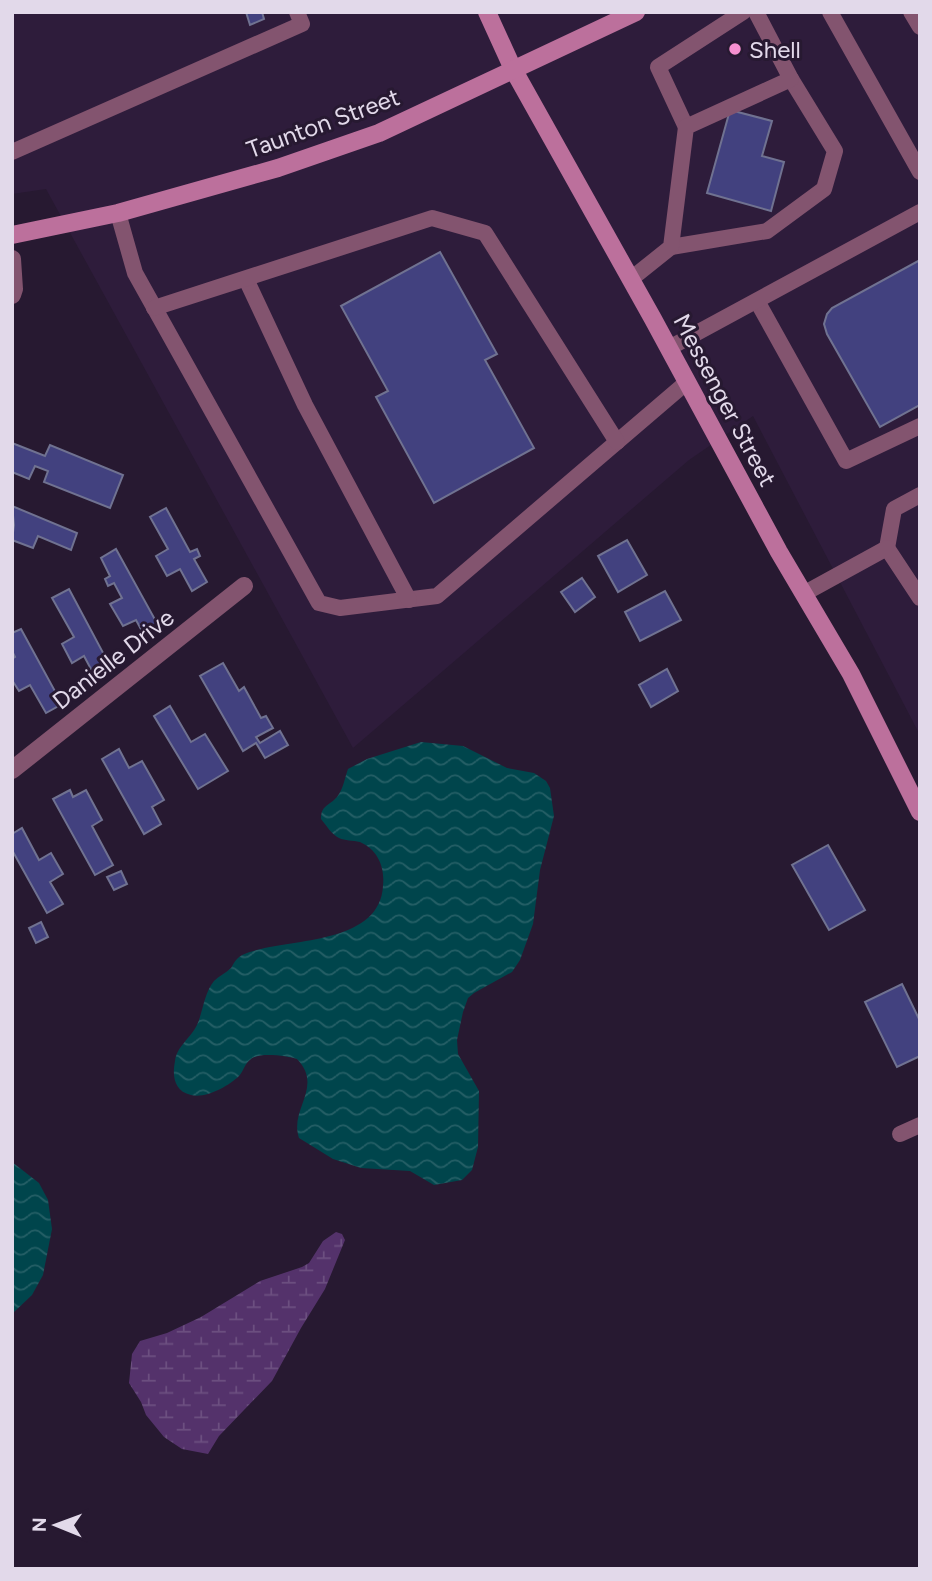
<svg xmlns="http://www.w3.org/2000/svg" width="932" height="1581" font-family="Figtree,sans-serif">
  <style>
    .built { fill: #2e1c3b }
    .wetland { fill: url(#wetland-marsh) }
    .water { fill: url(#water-waves) }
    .building { fill: #42417f; stroke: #707291; stroke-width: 2 }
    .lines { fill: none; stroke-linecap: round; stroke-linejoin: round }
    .service { stroke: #83546f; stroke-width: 16 }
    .minor { stroke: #83546f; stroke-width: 18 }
    .secondary { stroke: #bc709c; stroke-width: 18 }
    .poi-dot { fill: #f690d0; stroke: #271931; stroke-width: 2.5 }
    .labels { text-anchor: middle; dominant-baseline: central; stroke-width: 6; stroke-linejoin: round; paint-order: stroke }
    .poi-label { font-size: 24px; fill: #e2d9ea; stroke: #271931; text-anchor: start }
    .street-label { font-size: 24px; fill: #e2d9ea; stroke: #271931 }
  </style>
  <defs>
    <pattern id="wetland-marsh" width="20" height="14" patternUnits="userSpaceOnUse" patternTransform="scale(1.75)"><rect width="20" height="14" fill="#54326b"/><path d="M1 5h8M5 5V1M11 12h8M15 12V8" fill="none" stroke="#6c4f80"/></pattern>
    <pattern id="water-waves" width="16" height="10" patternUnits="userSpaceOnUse" patternTransform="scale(1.75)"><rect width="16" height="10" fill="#00454c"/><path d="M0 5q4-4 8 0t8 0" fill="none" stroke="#255f66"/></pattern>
  </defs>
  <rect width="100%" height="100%" fill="#271931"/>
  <polygon class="built" points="12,12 920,12 920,735 753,416 689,460 353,748 46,189 12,194"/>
  <polygon class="wetland" points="336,1232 342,1234 345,1240 325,1289 301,1328 272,1381 219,1436 208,1454 182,1449 164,1437 146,1415 141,1402 129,1383 132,1354 140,1341 167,1333 201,1317 260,1281 302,1267 309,1263 323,1241"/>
  <g class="water">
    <path d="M 421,742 L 463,746 L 507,768 L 534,773 L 546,781 L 550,788 L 554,816 L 540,870 L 533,924 L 520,960 L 512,972 L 474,993 L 468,998 L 463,1012 L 457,1040 L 458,1054 L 479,1091 L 478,1147 L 472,1170 L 462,1180 L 434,1185 L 410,1171 L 361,1168 L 333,1159 L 299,1138 C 289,1109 324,1087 297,1059 C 288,1056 259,1052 251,1059 C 245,1063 243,1072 239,1076 C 229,1086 205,1099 191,1095 C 174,1091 172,1076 175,1061 C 177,1046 190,1039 197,1025 C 203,1012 204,993 214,981 C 219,976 226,973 231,968 C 233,965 234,962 237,959 C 243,953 253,951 261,949 C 300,939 380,941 383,886 C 385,867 378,850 360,842 C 353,840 345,841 339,838 C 332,835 326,825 321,819 C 321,805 329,806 337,797 C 343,790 345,777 348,769 L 367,759 Z"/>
    <polygon points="12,1162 39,1183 48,1200 52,1229 43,1275 32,1295 12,1314"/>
  </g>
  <g class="building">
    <polygon points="246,12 262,12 264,19 250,25"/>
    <polygon points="730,110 772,121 762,156 784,162 771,211 707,193"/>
    <polygon points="440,252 497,354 485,360 534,448 434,503 376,397 388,391 341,306"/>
    <polygon points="920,260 920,405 880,427 827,334 824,324 827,314 832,308"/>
    <polygon points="12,443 45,456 50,445 123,475 110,508 44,482 48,471 35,466 29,479 12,472"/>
    <polygon points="12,506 77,533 71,550 38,536 33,548 12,540 14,525"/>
    <polygon points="166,508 190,552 197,549 200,556 194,559 207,582 192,591 180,569 167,576 156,556 168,549 150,517"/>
    <polygon points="627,540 647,575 618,592 598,556"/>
    <polygon points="116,549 158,625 143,633 136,620 123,626 110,604 122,598 114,583 108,586 105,579 110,576 101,558"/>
    <polygon points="582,578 595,597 575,612 561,592"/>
    <polygon points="69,589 109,664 93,673 84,656 72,663 62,644 74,637 52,598"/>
    <polygon points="665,591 681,620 640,641 625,612"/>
    <polygon points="21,629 62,704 46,713 30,685 19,691 12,680 12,659 15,657 12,651 12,633"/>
    <polygon points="223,663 239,691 244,687 261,718 266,716 273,728 256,737 260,743 280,731 288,745 265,758 256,743 243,751 200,676"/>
    <polygon points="667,669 678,691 651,707 639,685"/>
    <polygon points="170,706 191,742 205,734 228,771 198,789 154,716"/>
    <polygon points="119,749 129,768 142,761 164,800 152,807 161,824 144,834 102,759"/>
    <polygon points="70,790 73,797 86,790 102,820 92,826 113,865 95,875 53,799"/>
    <polygon points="22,828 39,860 51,853 63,874 50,882 63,904 47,913 12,850 12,834"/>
    <polygon points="828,845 865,910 829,930 792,865"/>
    <polygon points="121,871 127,884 114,890 107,877"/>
    <polygon points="41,922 48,937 36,943 29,928"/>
    <polygon points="902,984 920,1021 920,1056 897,1067 865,1002"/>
  </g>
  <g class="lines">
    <g class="service">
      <polyline points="830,12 920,172"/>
      <polyline points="911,12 920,27"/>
      <polyline points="686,127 658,67 743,12"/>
      <polyline points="12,152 302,24 297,12"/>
      <polyline points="118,213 135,273 319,603 340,608 437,596 687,382"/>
      <polyline points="671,247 767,231 824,189 835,151 791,79"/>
      <polyline points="246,279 305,405 409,600"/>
      <polyline points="631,279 671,247 686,127 791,79 756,12"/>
      <polyline points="757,301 846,461 920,426"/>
      <polyline points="154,308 432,218 485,233 617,442"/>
      <polyline points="669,348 920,212"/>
      <polyline points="887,548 894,509 920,495"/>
      <polyline points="805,593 887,548 920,598"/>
      <polyline points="900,1134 920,1125"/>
    </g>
    <g class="minor">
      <polyline points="12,259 14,289 12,295"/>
      <polyline points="12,770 244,586"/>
    </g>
    <g class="secondary">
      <polyline points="487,12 513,69 653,319 779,552 851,674 920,812"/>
      <polyline points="12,235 118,213 278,168 379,133 636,12"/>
    </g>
  </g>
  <circle class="poi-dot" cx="735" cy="49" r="7"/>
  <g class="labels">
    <g class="poi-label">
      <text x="749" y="49">Shell</text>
    </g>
    <g class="street-label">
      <text transform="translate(323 123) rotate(-20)">Taunton Street</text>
      <text transform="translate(725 400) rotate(62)">Messenger Street</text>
      <text transform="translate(113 659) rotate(-38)">Danielle Drive</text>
    </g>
  </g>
  <rect width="932" height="1581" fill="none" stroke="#e2d9ea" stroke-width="28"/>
  <g transform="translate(56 1525) rotate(271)" stroke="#271931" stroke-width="5" paint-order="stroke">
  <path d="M0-5L12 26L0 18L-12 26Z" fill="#e2d9ea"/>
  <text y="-10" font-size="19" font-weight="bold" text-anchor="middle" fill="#e2d9ea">N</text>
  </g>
</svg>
